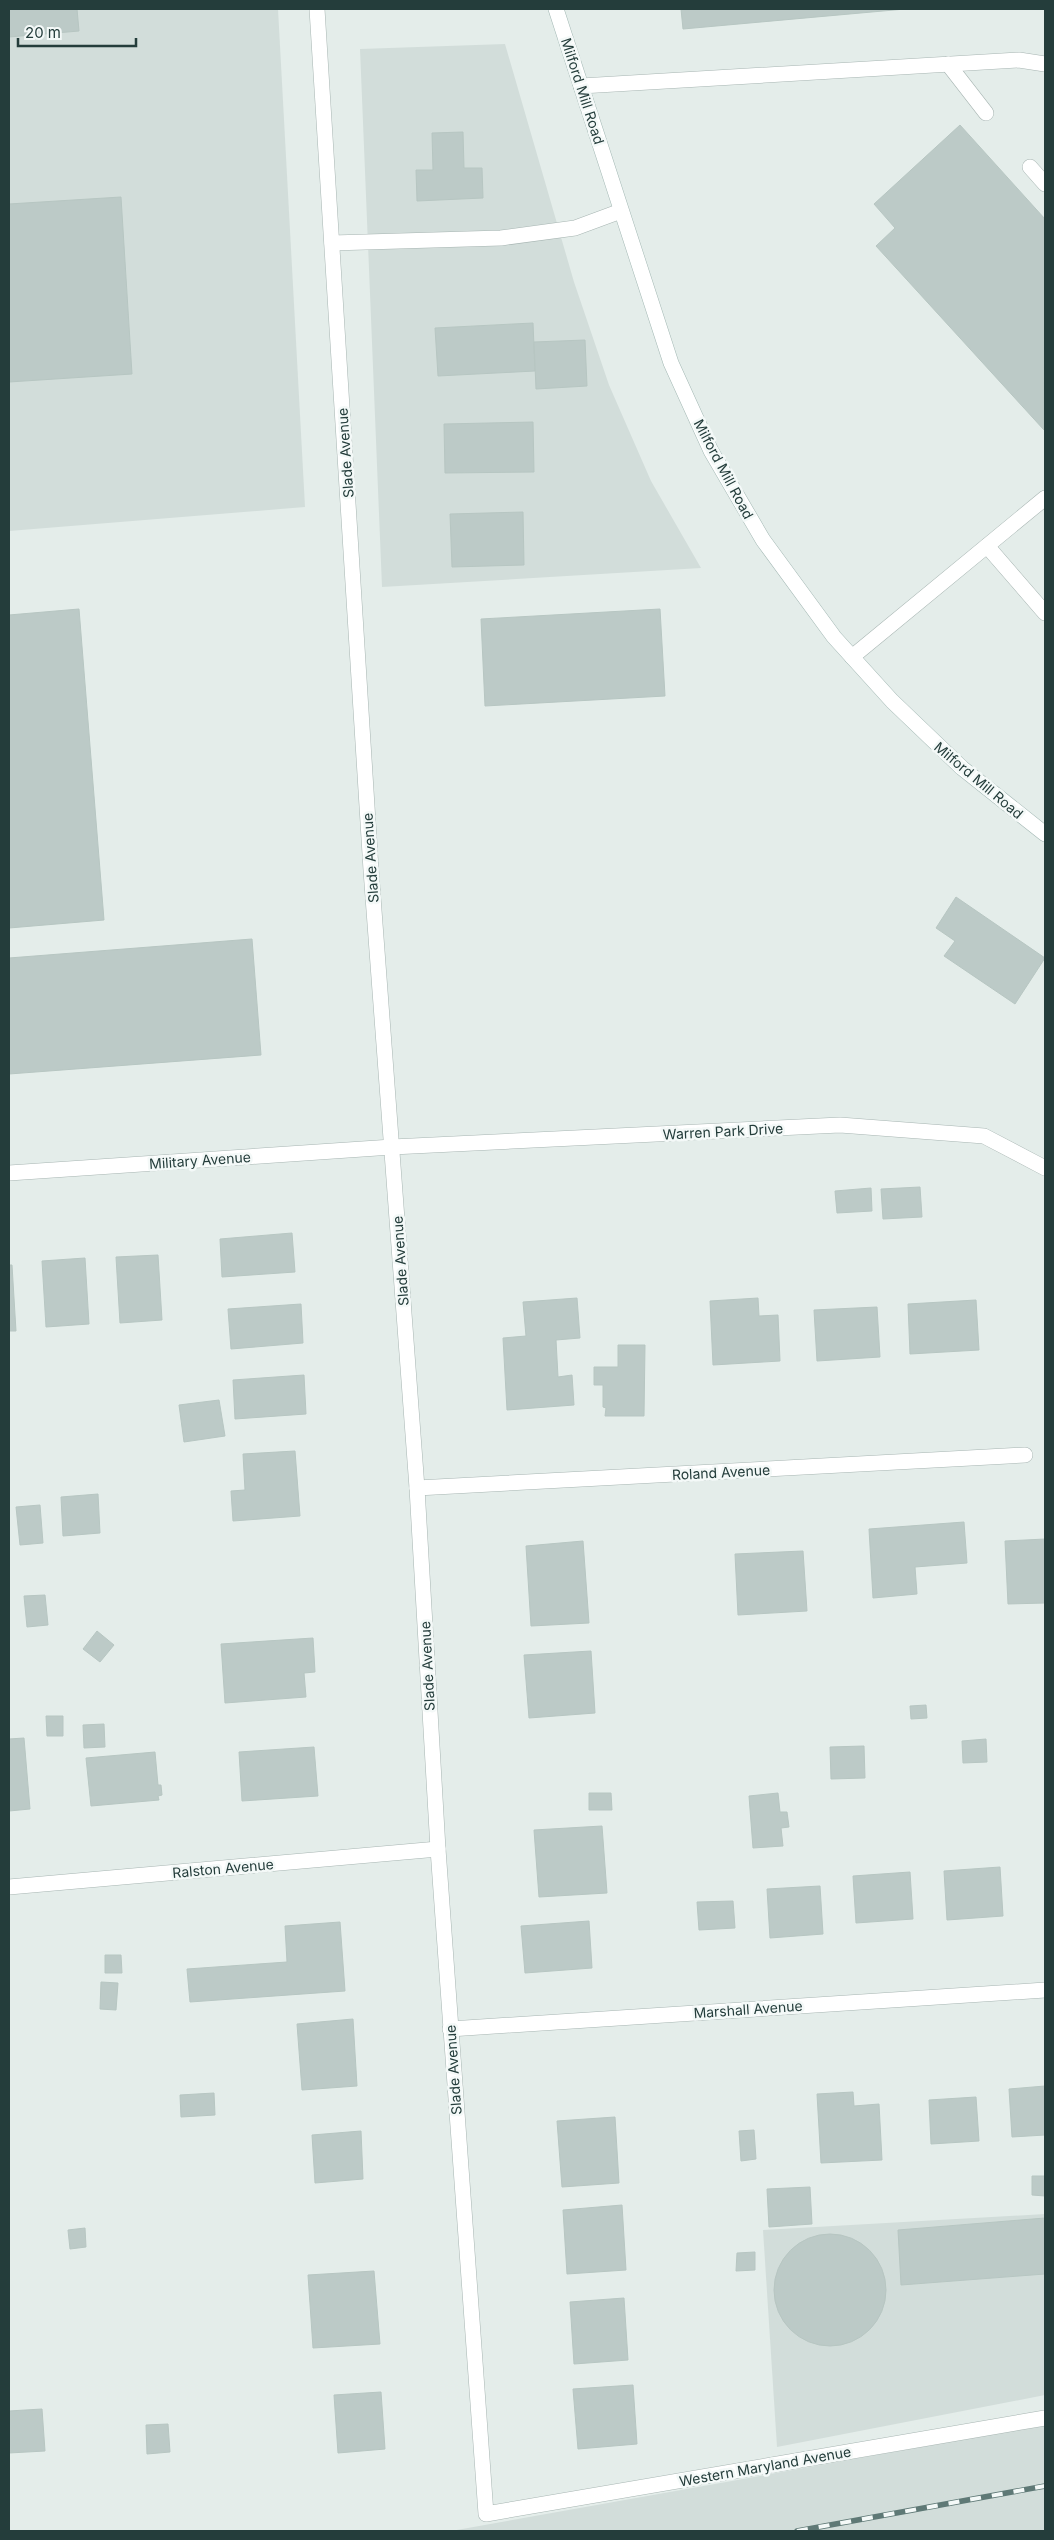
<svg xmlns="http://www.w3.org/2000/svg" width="1054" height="2540" font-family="Inter,sans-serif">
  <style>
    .built { fill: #d2ddda }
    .building { fill: #bccac7; stroke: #b7c6c2 }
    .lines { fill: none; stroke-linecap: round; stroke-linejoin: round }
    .service-casing { stroke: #a7b5b2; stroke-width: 16 }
    .minor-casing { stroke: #a7b5b2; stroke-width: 16 }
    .secondary-casing { stroke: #a3b8b4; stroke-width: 16 }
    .service { stroke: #fff; stroke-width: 15 }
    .minor { stroke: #fff; stroke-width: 15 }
    .secondary { stroke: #fff; stroke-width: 15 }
    .rail-casing { stroke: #5f7976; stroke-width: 5.5 }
    .rail { stroke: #f4f9f8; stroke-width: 4; stroke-dasharray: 11; stroke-linecap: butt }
    .labels { text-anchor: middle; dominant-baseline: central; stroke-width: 5; stroke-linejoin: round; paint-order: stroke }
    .street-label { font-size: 14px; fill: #243d3b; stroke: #f4f9f8 }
  </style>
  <rect width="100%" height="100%" fill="#e4edea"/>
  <g class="built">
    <polygon points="9,9 278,9 305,507 9,531"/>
    <polygon points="505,44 574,282 609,385 651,481 701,568 382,587 360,49"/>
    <polygon points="1045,2214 1045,2395 777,2447 763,2230"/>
    <polygon points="1045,2425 1045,2531 451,2531"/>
  </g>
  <g class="building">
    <polygon points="9,9 77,9 79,31 9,37"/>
    <polygon points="681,9 905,9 683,29"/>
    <polygon points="960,125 1045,219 1044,430 876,246 895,228 874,204"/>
    <polygon points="463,132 464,168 482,168 483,198 417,201 416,170 433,170 432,133"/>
    <polygon points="121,197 132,374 9,382 9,204"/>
    <polygon points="533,323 535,371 438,376 435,328"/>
    <polygon points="585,340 587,386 536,389 534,342"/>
    <polygon points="533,422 534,472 445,473 444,424"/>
    <polygon points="523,512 524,565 452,567 450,514"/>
    <polygon points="79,609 104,920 9,928 9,615"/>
    <polygon points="660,609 665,696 485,706 481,619"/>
    <polygon points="956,897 1045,958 1015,1004 944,956 955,941 936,928"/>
    <polygon points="252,939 261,1055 9,1074 9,958"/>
    <polygon points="920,1187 922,1217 883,1219 881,1189"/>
    <polygon points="871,1188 872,1211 837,1213 835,1191"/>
    <polygon points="292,1233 295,1272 222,1277 220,1239"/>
    <polygon points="158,1255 162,1320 120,1323 116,1257"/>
    <polygon points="85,1258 89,1324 46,1327 42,1261"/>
    <polygon points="9,1265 12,1265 16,1331 9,1331"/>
    <polygon points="577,1298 580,1338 556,1340 558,1377 572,1375 574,1405 507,1410 503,1338 526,1336 523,1302"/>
    <polygon points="758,1298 759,1316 778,1315 780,1361 713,1365 710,1301"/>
    <polygon points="976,1300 979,1350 910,1354 908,1304"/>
    <polygon points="301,1304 303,1343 231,1349 228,1309"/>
    <polygon points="877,1307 880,1357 817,1361 814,1310"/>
    <polygon points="618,1345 645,1345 644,1416 605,1416 606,1408 603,1407 603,1385 594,1385 594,1367 618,1367"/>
    <polygon points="304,1375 306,1414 235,1419 233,1380"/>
    <polygon points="219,1400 225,1436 184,1442 179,1405"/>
    <polygon points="295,1451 300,1516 233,1521 231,1491 245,1490 243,1454"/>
    <polygon points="98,1494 100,1533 63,1536 61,1497"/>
    <polygon points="40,1505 43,1543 20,1545 16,1507"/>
    <polygon points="964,1522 967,1563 915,1567 917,1594 873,1598 869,1529"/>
    <polygon points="1045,1539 1045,1603 1008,1604 1005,1541"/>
    <polygon points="583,1541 589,1623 531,1626 526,1546"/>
    <polygon points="803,1551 807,1611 738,1615 735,1554"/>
    <polygon points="45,1595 48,1625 27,1627 24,1596"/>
    <polygon points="97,1631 114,1645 100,1662 83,1649"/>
    <polygon points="313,1638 315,1672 304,1673 306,1697 225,1703 221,1644"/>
    <polygon points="591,1651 595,1713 529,1718 524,1655"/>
    <polygon points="926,1705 927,1718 911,1719 910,1706"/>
    <polygon points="46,1716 63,1716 63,1736 47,1736"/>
    <polygon points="104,1724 105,1747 84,1748 83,1725"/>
    <polygon points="24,1738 30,1809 9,1811 9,1739"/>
    <polygon points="986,1739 987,1762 963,1763 962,1741"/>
    <polygon points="864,1746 865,1778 831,1779 830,1747"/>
    <polygon points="314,1747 318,1796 242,1801 239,1752"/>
    <polygon points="155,1752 158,1785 161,1785 162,1795 158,1796 159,1800 91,1806 86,1758"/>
    <polygon points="589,1793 611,1793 612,1810 589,1810"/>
    <polygon points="778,1793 780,1812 787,1812 789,1827 781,1828 783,1846 753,1848 749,1796"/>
    <polygon points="602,1826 607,1893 539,1897 534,1830"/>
    <polygon points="1000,1867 1003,1916 947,1920 944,1871"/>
    <polygon points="910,1872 913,1919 856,1923 853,1876"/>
    <polygon points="820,1886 823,1934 770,1938 767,1889"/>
    <polygon points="733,1901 735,1928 699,1930 697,1902"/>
    <polygon points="589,1921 592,1968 525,1973 521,1926"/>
    <polygon points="340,1922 345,1991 190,2002 187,1969 287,1962 285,1926"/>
    <polygon points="105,1955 121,1955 122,1973 105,1973"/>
    <polygon points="101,1982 118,1983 116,2010 100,2009"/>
    <polygon points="353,2019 357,2086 302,2090 297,2024"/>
    <polygon points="1045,2086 1045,2135 1012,2137 1009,2089"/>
    <polygon points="853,2092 854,2106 879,2104 882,2160 821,2163 817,2094"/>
    <polygon points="214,2093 215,2115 181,2117 180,2095"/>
    <polygon points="976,2097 979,2141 931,2144 929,2100"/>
    <polygon points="615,2117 619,2183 562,2187 557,2121"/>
    <polygon points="754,2130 756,2159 741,2161 739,2131"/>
    <polygon points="361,2131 363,2179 315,2183 312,2135"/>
    <polygon points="1032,2176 1045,2176 1045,2196 1032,2195"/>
    <polygon points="810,2187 812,2224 769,2227 767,2189"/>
    <polygon points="622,2205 626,2270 567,2274 563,2210"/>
    <polygon points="1045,2218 1045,2274 901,2285 898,2230"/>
    <polygon points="85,2228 86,2247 70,2249 68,2230"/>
    <circle cx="830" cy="2290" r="56"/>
    <polygon points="755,2252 755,2270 736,2271 737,2253"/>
    <polygon points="374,2271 380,2344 313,2348 308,2275"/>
    <polygon points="624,2298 628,2360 574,2364 570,2302"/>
    <polygon points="633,2385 637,2444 578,2449 573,2389"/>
    <polygon points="381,2392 385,2449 338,2453 334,2395"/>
    <polygon points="42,2409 45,2451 9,2453 9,2411"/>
    <polygon points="168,2424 170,2452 147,2454 146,2425"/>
  </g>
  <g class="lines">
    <g class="service-casing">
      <g id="service">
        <polyline points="948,64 986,113"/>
        <polyline points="581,86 1019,60 1045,64"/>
        <polyline points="1030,167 1045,184"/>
        <polyline points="332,243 501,238 575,228 621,211"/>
        <polyline points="987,546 1045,613"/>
        <polyline points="852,657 1045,498"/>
      </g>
    </g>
    <g class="minor-casing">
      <g id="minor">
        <polyline points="317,9 371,870 417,1488 438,1849 486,2514 1045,2418"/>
        <polyline points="9,1173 392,1147 840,1125 984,1136 1045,1168"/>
        <polyline points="417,1488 1025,1455"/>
        <polyline points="9,1887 438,1849"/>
        <polyline points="450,2029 1045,1990"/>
      </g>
    </g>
    <g class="secondary-casing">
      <polyline id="secondary" points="556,9 671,363 711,451 763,540 834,637 892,701 962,768 1045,834"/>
    </g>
    <use href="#service" class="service"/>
    <use href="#minor" class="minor"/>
    <use href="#secondary" class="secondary"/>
    <g class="rail-casing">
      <polyline id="rail" points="797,2531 1045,2486"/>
    </g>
    <use href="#rail" class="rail"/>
  </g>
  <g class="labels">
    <g class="street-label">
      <text transform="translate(583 91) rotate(72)">Milford Mill Road</text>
      <text transform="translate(345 453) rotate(-94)">Slade Avenue</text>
      <text transform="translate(724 469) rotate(62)">Milford Mill Road</text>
      <text transform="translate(979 780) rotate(40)">Milford Mill Road</text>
      <text transform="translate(370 858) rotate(-94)">Slade Avenue</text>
      <text transform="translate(723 1131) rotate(-3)">Warren Park Drive</text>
      <text transform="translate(200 1160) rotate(-4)">Military Avenue</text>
      <text transform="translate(400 1261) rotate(-94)">Slade Avenue</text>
      <text transform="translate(721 1472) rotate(-3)">Roland Avenue</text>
      <text transform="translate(427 1666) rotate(-93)">Slade Avenue</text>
      <text transform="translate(223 1868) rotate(-5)">Ralston Avenue</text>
      <text transform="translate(748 2009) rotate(-4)">Marshall Avenue</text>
      <text transform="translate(453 2070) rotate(-94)">Slade Avenue</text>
      <text transform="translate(765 2466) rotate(-10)">Western Maryland Avenue</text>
    </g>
  </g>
  <rect width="1054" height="2540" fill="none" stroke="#243d3b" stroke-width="20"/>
  <path d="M18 38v8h118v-8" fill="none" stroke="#243d3b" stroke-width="2.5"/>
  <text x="25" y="38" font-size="15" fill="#243d3b" stroke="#f4f9f8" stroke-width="4" paint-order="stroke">20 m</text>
</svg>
